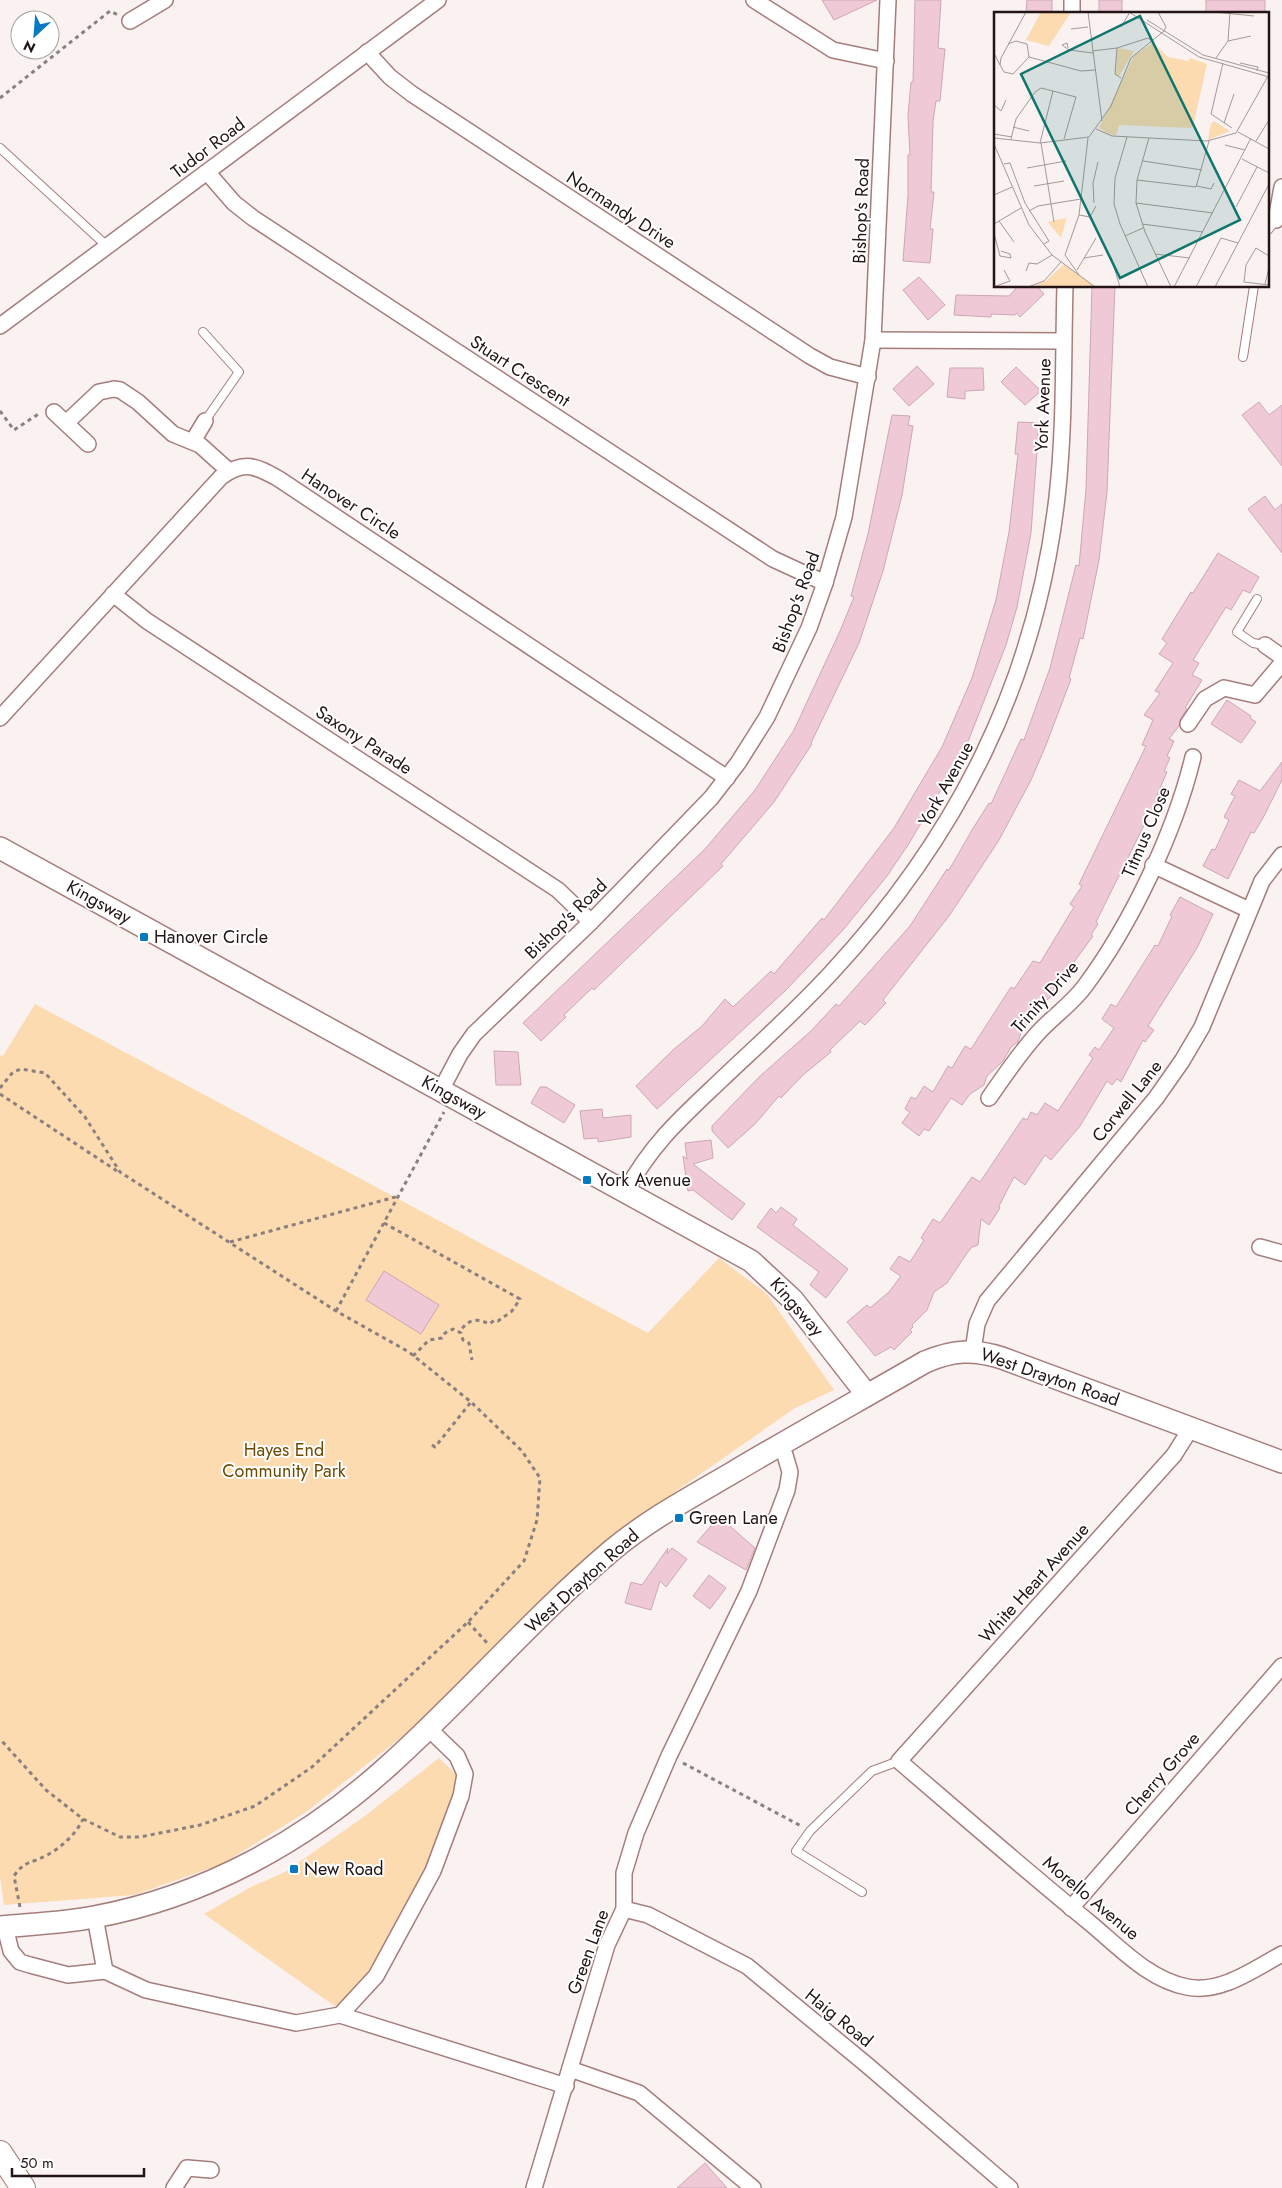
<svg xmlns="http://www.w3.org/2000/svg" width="1282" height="2188" font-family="Jost,sans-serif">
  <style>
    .green { fill: #fbdbaf }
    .building { fill: #f0c9d7; stroke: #cda7b5 }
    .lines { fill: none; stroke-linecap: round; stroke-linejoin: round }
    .lane-casing { stroke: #a47e7c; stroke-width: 10 }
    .street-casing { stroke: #a47e7c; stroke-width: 18 }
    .secondary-casing { stroke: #a47e7c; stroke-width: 24 }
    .primary-casing { stroke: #a47e7c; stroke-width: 26 }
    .path { stroke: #8b7f7f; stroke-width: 3; stroke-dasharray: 4 4; stroke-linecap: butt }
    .lane { stroke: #fff; stroke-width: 8 }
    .street { stroke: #fff; stroke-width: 15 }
    .secondary { stroke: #fff; stroke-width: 21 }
    .primary { stroke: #fff; stroke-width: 24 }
    .poi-dot { fill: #0779c3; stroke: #fff; stroke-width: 2 }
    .labels { text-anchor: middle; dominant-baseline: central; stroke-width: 4; stroke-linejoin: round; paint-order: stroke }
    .street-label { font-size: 18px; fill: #231515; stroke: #fff }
    .poi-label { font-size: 18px; fill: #231515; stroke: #fff; text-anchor: start }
    .park-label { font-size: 18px; fill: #6f4a03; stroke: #fff }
    .inset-road { fill: none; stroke: #a49999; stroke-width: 1 }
    .view { fill: #0f766e; fill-opacity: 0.15; stroke: #0f766e; stroke-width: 2.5 }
    .inset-edge { fill: none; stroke: #231515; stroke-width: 2.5 }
  </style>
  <rect width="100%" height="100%" fill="#faf1f1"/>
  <g class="green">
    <polygon points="35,1004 648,1333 719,1258 767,1294 834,1390 795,1408 616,1533 554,1591 492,1655 403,1736 306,1812 222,1864 134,1895 4,1905 0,1877 0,1055 3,1056"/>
    <polygon points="439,1758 459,1777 452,1808 424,1879 367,1981 339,2009 204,1914 251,1887 285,1872 365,1816"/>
  </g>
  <g class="building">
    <polygon points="822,0 877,0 834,20"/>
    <polygon points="915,0 941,0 938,48 945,49 940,101 936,101 933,121 931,192 934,192 930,229 933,229 930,263 903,261 908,195 908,155 910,155 908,115 911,82 913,82"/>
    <polygon points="1027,0 1052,0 1052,14 1026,14"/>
    <rect x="1099" y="0" width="23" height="14"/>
    <rect x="1206" y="0" width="59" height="14"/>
    <polygon points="919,277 945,305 928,320 903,290"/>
    <polygon points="1018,286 1037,286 1044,294 1020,317 1017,313 1015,315 991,314 991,317 954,315 956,295 1009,296"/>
    <polygon points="1092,286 1115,286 1107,492 1099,560 1083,639 1080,638 1069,678 1071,679 1046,745 1031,780 999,840 949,916 883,1000 886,1003 865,1025 860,1021 830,1050 831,1052 803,1075 781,1098 779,1096 755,1124 728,1148 712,1131 712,1126 759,1077 811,1031 836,1004 839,1006 910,926 947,869 948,871 952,865 972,830 989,803 991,804 1021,739 1024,740 1050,668 1076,565 1079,566 1086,489"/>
    <polygon points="917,366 934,384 909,406 893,389"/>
    <polygon points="1016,367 1041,391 1025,405 1001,382"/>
    <polygon points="950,368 983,368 984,390 965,391 965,399 947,397"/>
    <polygon points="1259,402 1269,415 1282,405 1282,466 1242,415"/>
    <polygon points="892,415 910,416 908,425 913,426 902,495 883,571 859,643 811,743 812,744 774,802 721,864 723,866 594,990 592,988 564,1015 566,1017 541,1041 523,1023 705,849 755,790 794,730 840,631 854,597 851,596 868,534"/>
    <polygon points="1018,422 1039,423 1031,533 1017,607 1006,645 965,749 908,845 887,876 843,930 786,990 657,1109 636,1086 673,1050 702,1026 725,999 733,1007 771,971 774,974 822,918 824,920 894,828 942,747 972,678 996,600 1009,532 1018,454 1015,454"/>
    <polygon points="1265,496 1275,510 1282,504 1282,553 1248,509"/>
    <polygon points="1218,553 1259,577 1250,593 1243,590 1231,610 1226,607 1193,660 1199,663 1192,675 1202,680 1185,708 1187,709 1180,719 1179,726 1169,739 1174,741 1167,756 1170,758 1164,771 1167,772 1157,795 1159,795 1096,922 1098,924 1091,935 1093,936 1074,962 1077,965 1074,971 1069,978 1061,974 1058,991 1047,1000 1041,997 1035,1018 1023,1027 1018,1042 1011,1047 1003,1061 987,1076 984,1085 970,1094 962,1105 951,1098 929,1131 924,1129 919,1136 902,1123 910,1112 905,1109 911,1097 916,1099 924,1086 933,1092 948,1066 952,1068 965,1046 971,1049 1011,987 1014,989 1033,961 1040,963 1074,907 1070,904 1082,886 1079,884 1146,746 1142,745 1153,720 1144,715 1160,693 1155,691 1173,663 1159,654 1167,643 1162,639 1191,592 1193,593"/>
    <polygon points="1227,700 1251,716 1250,718 1256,722 1241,743 1211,724"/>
    <polygon points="1282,762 1282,780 1263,818 1254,833 1251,832 1228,879 1203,866 1212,849 1215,850 1229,820 1224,817 1235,796 1231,794 1239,780 1260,791"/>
    <polygon points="1180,897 1213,914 1197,948 1148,1026 1154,1030 1145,1042 1143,1040 1121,1082 1117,1079 1112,1085 1107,1081 1080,1126 1051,1160 1045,1155 1025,1185 1014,1177 999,1206 1000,1208 989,1225 981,1219 978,1245 972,1247 967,1253 947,1283 934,1292 927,1310 912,1325 913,1327 910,1330 912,1332 894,1350 891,1347 875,1356 847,1322 867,1305 870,1308 889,1292 901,1276 890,1269 899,1256 910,1262 924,1240 921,1238 933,1219 940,1223 972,1177 980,1182 1023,1118 1027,1120 1031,1112 1037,1115 1045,1103 1058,1111 1093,1058 1089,1055 1095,1047 1099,1050 1114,1028 1102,1019 1111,1004 1116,1007 1155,945 1158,946 1172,916 1170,915"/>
    <polygon points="494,1051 518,1052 521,1085 496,1085"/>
    <polygon points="540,1087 546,1087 575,1105 564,1123 531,1103"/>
    <polygon points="602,1109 603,1118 631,1115 631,1137 598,1142 598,1138 584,1139 580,1111"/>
    <polygon points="711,1140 713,1158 693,1164 745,1204 732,1220 693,1190 688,1191 683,1156 687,1159 685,1143"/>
    <polygon points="781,1207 797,1219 793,1225 848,1269 826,1298 810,1285 819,1272 757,1227 771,1208 776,1213"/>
    <polygon points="384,1271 439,1305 421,1334 366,1300"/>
    <polygon points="717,1519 723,1525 725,1522 755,1548 746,1570 697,1542"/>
    <polygon points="668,1548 667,1554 672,1548 687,1559 666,1587 660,1581 651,1610 625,1603 631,1582 642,1585"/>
    <polygon points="709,1575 726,1588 710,1609 693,1596"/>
    <polygon points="705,2163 727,2188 677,2188"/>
  </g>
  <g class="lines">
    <g class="lane-casing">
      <g id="lane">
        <polyline points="0,148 108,247"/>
        <polyline points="1268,230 1276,220"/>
        <polyline points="203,332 239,372 205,421"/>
        <polyline points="1243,357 1254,286"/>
        <polyline points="1257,599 1237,632 1253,643 1265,645"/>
        <polyline points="862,1892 796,1851 810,1831 872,1771 899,1761"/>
      </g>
    </g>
    <g class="street-casing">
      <g id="street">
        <polyline points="754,0 833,50 886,61"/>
        <polyline points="1072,14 1072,0"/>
        <polyline points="130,21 165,0"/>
        <polyline points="367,52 390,77 412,94 810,356 830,367 868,377"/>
        <polyline points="207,172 234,203 253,218 773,559 825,583"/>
        <polyline points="1276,220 1282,187"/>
        <polyline points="0,326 438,0"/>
        <polyline points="873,340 1063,341"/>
        <polyline points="54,412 88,444"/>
        <polyline points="66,423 99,392 114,389 120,390 138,402 173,434 200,445 229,471"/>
        <polyline points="193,441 205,421"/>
        <polyline points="113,594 147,621 558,890 591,922"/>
        <polyline points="1265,645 1282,657"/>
        <path d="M 0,718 L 221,477 C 244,460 256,466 279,479 L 727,778"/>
        <polyline points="1188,724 1205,699 1224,688 1255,695 1282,663"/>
        <polyline points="1153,865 1249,910"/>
        <polyline points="441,1090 460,1054 474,1034 591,922 711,798 738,763 767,717 809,628 825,583 844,517 873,340 888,0"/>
        <path d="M 989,1098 C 1004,1076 1019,1054 1037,1034 C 1052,1017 1071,1005 1085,986 C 1131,924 1175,832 1193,757"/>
        <path d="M 626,1191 C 652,1143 682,1117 721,1080 C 758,1045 796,1011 831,973 C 957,837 1036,683 1057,497 C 1065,427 1063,356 1065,286"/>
        <polyline points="1260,1247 1282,1253"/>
        <polyline points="973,1351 977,1324 987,1301 1156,1098 1182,1061 1202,1027 1262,881 1282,855"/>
        <path d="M 1191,1428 L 1174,1455 L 899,1761 C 962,1815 1025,1870 1090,1923 C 1119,1947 1149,1980 1187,1987 C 1221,1994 1254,1969 1282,1954"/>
        <polyline points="1071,1908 1282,1666"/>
        <polyline points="624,1909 648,1915 747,1966 867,2065 1010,2188"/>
        <polyline points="95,1917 105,1971"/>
        <polyline points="5,1927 11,1951 20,1962 30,1965 68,1975 105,1971 146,1990 296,2023 340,2015 376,1976 433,1871 461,1796 465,1774 457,1756 428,1728"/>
        <polyline points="340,2015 566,2086"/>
        <polyline points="570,2069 639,2093 753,2188"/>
        <polyline points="174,2188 187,2168 211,2170"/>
        <polyline points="534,2188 607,1945 624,1909 624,1873 636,1833 669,1756 749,1591 787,1490 790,1472 785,1455 779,1445"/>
      </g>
    </g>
    <g class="secondary-casing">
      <g id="secondary">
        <polyline points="0,848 751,1261 793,1300 867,1395"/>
        <path d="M 0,1927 C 31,1924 63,1923 94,1917 C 204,1897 305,1841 387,1767 C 464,1698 532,1618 611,1551 C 648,1520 691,1497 732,1473 C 796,1435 861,1399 925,1362 C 953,1350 973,1349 1002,1358 L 1282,1462"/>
      </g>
    </g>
    <g class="primary-casing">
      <polyline id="primary" points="0,2153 23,2188"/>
    </g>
    <g class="path">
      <polyline points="0,98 110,11 118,15"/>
      <polyline points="0,411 14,430 40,413"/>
      <polyline points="0,1088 13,1072 21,1069 45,1073 85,1117 120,1172 336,1311 409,1352 471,1402 522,1451 540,1478 537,1520 524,1561 468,1622 312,1767 255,1806 200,1825 140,1837 120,1837 83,1819 46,1790 0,1739"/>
      <polyline points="0,1094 117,1171"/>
      <path d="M 384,1223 L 520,1299 L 512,1311 L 498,1321 L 495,1320 L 489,1324 C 476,1317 467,1320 460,1332"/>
      <polyline points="230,1242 399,1196"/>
      <polyline points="336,1311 444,1112"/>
      <polyline points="413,1356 429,1340 442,1338 445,1333 453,1329 461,1333 463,1340 469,1343 472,1360"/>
      <polyline points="432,1445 435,1447 471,1402"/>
      <polyline points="468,1622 488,1644"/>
      <polyline points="683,1763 801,1826"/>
      <path d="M 20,1907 L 14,1876 C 25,1860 31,1864 47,1855 C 61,1848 77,1833 83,1819"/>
    </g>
    <use href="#lane" class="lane"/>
    <use href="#street" class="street"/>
    <use href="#secondary" class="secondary"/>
    <use href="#primary" class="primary"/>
  </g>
  <g class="poi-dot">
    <rect x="139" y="932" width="10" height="10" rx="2.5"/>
    <rect x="582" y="1175" width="10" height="10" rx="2.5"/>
    <rect x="674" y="1513" width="10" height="10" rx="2.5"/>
    <rect x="289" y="1864" width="10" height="10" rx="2.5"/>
  </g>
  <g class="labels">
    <g class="street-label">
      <text transform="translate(208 148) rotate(-37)">Tudor Road</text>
      <text transform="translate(621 210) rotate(33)">Normandy Drive</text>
      <text transform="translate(861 211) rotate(-88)">Bishop's Road</text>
      <text transform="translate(520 371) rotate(33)">Stuart Crescent</text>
      <text transform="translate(1043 405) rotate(-88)">York Avenue</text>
      <text transform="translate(351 504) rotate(33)">Hanover Circle</text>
      <text transform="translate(796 602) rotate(-70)">Bishop's Road</text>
      <text transform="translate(364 740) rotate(33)">Saxony Parade</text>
      <text transform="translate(946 784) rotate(-61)">York Avenue</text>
      <text transform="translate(1146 832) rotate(-67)">Titmus Close</text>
      <text transform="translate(99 902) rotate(29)">Kingsway</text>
      <text transform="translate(566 919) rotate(-44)">Bishop's Road</text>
      <text transform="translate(1045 997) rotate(-48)">Trinity Drive</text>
      <text transform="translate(454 1097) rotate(29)">Kingsway</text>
      <text transform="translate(1127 1101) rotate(-51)">Corwell Lane</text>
      <text transform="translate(797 1307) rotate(49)">Kingsway</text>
      <text transform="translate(1050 1377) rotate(19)">West Drayton Road</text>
      <text transform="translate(582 1581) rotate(-42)">West Drayton Road</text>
      <text transform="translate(1034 1583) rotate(-48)">White Heart Avenue</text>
      <text transform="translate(1162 1774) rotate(-49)">Cherry Grove</text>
      <text transform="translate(1091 1898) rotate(40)">Morello Avenue</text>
      <text transform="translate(588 1952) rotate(-70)">Green Lane</text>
      <text transform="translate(839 2018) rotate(39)">Haig Road</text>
    </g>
    <g class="poi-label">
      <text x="154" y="937">Hanover Circle</text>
      <text x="597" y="1180">York Avenue</text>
      <text x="689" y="1518">Green Lane</text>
      <text x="304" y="1869">New Road</text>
    </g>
    <g class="park-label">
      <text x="284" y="1450">Hayes End<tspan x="284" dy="21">Community Park</tspan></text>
    </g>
  </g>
  <g transform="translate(994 12)">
    <rect width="275" height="275" fill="#faf1f1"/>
    <path d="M 47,0 L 77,0 L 55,34 L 32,28 ZM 159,31 L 174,45 L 194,49 L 196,46 L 213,52 L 200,110 L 197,116 L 125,113 L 122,123 L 115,122 L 105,116 L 140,44 ZM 123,36 L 140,39 L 125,64 L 122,63 ZM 220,109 L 236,119 L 214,128 L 217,112 ZM 72,206 L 70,216 L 67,226 L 54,210 ZM 70,252 L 101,275 L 38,275 L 52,269 Z" fill="#fbdbaf"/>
    <path class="inset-road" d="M 94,0 L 108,109M 135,0 L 205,45 L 275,65M 164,0 L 172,15 L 170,19M 220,0 L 260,4M 153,8 L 209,43 L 275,61M 127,15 L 136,0M 77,17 L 94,15M 234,29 L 257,24M 74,36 L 73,31 L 68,33 L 75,38 L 99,41M 98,39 L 123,36M 0,41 L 6,53 L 7,46 L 32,0M 35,45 L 87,59 L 101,58M 222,46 L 234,29 L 236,0M 229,51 L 217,102 L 238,116M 246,51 L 264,55 L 263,59M 6,53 L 10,60 L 19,62 L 35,45 L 33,32 L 22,29 L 14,32M 127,66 L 121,62 L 123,36 L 154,26 L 158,29M 0,93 L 7,99 L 12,88M 230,111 L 240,82M 19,115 L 35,119M 102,117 L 118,124 L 213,129 L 242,121 L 274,64M 244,120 L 275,137M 0,122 L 18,125M 133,125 L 121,166 L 120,192 L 126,212 L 154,275M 0,126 L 46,131 L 95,125 L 117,94 L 137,46 L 170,19M 155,126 L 143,168 L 142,191 L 151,220 L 177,275M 17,127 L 22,107 L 41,80 L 47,76 L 82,85 L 70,127M 262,129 L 275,108M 46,131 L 59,79M 47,131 L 60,210M 0,132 L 35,213 L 58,243 L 101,275M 231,133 L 251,138M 248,147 L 275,161M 149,149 L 208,158M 10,152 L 16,151 L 31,191 L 55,229 L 50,232M 33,156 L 72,149M 143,168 L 202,175 L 215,129M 40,174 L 70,169M 203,174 L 217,177 L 220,171M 0,183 L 18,175M 100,191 L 99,171 L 104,150M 142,191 L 219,201M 242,195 L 263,155M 35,199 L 44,194 L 87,187M 85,203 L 96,205 L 102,194M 5,209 L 20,230M 0,212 L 27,196M 148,212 L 209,220M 0,221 L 6,244 L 17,246 L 16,242 L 7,239M 131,224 L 149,216M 161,242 L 196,246M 275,244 L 262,236 L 252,253 L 250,270 L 275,273M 117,245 L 126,275M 90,246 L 109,243M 83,258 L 102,226M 32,259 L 35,251 L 43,252 L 58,243M 85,263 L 71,243 L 85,203 L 94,126M 271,272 L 275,256M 2,274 L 16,269 L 10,258M 34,275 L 50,269 L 67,250M 180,275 L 257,126M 202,275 L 227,226 L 244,231M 221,275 L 275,172"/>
    <path class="view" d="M 146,4 L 246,208 L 126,266 L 27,62 Z"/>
    <rect width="275" height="275" class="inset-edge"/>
  </g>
  <g transform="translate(35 35) rotate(206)"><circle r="24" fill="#ffffff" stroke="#a7a1a1"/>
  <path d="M0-4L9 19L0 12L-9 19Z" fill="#0779c3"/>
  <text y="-8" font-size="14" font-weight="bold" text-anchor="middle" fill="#231515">N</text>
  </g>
  <path d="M12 2168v8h132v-8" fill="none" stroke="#231515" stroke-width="2.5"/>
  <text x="20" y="2168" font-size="15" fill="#231515" stroke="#ffffff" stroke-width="4" paint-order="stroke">50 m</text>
</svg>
